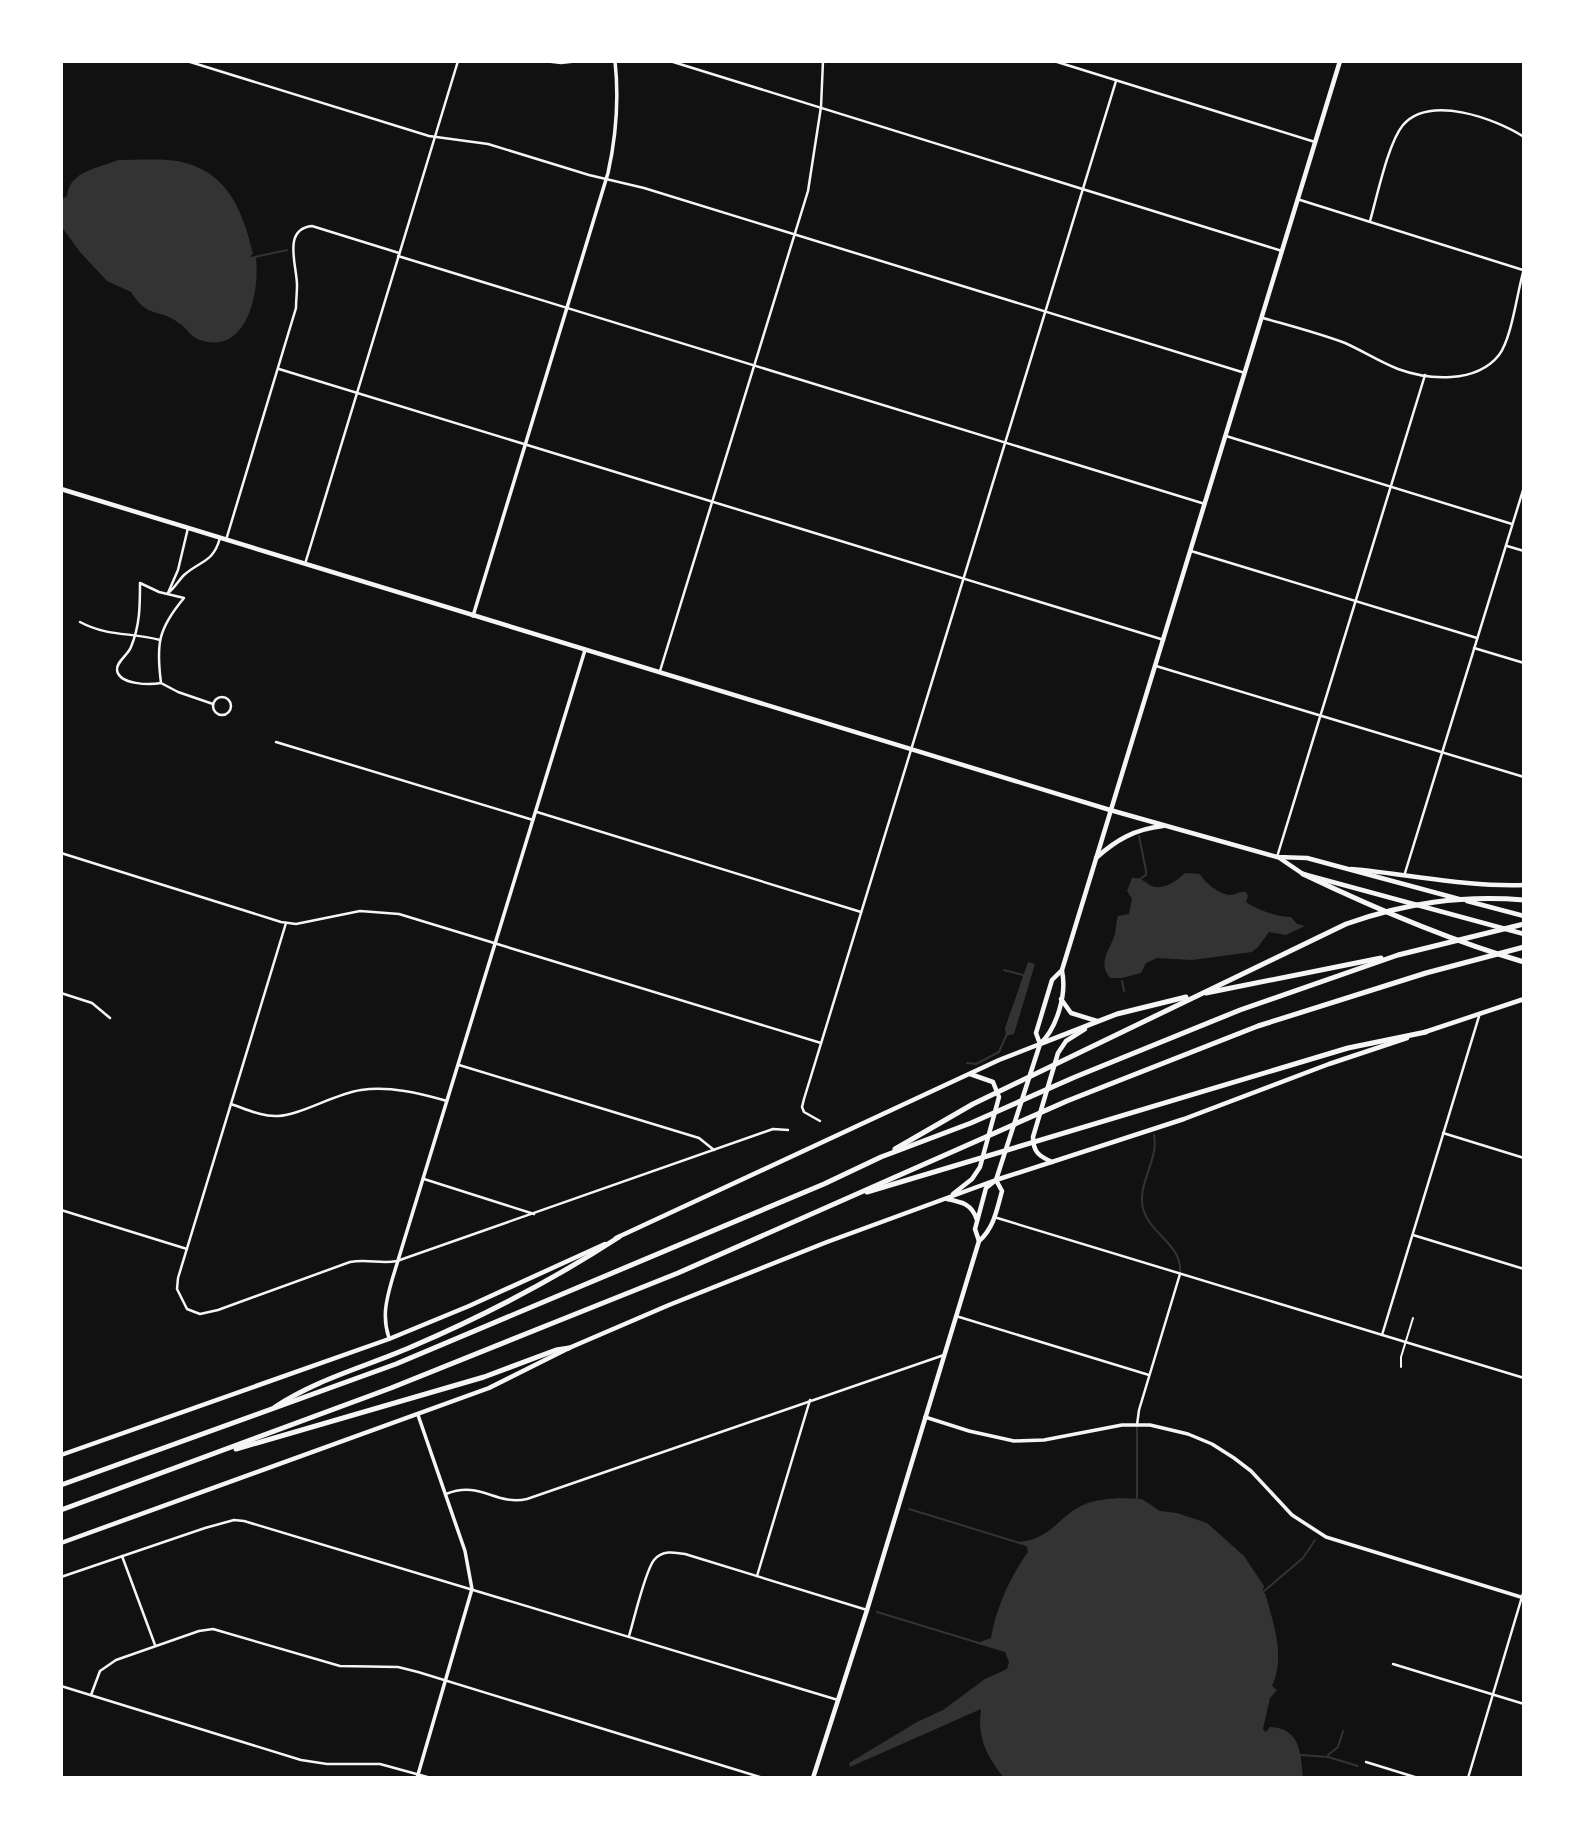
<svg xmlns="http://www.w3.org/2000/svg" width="1585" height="1839" font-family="'DM Sans',sans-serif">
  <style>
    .water { fill: #333 }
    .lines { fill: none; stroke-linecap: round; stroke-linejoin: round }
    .stream { stroke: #333; stroke-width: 2 }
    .pedestrian { stroke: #f5f5f5; stroke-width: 2 }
    .minor { stroke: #f5f5f5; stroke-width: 2.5 }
    .tertiary { stroke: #f5f5f5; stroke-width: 3.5 }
    .secondary { stroke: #f5f5f5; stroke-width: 4.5 }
    .primary { stroke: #f5f5f5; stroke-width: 4.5 }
    .motorway { stroke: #f5f5f5; stroke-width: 5 }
  </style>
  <rect width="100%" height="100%" fill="#111"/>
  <g class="water">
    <path d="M 118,160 C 134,160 152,159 168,160 C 224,165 242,206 253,254 L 249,257 L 256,258 C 260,292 247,356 200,340 C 190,337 187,328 179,323 C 157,307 149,320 131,292 L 107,281 L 80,252 L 61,226 L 61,200 L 67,196 C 70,170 98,169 118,160 Z"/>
    <path d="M 1185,873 L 1200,874 C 1205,883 1219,894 1230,895 C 1237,895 1239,891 1246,892 L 1248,896 L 1246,902 C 1258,910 1276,917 1291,917 L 1297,924 L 1305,926 L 1286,935 L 1269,932 L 1258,947 L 1252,952 L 1192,960 L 1157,958 L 1146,963 L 1141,973 L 1122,978 L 1110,978 C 1097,962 1110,950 1115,934 C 1116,928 1116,922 1118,916 L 1129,914 L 1132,899 L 1127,891 L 1132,878 C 1141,878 1141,879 1148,884 C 1161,893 1177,881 1185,873 Z"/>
    <polygon points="1028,962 1035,964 1014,1034 1006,1036 1005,1028"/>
    <path d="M 1119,1498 L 1142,1499 L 1160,1511 L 1177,1513 L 1207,1523 L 1244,1556 L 1264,1586 L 1262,1593 L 1265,1593 C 1273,1622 1286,1656 1272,1686 L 1277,1690 L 1270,1698 L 1263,1729 L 1266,1732 L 1270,1727 C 1301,1728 1301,1755 1303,1778 L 1004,1778 C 986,1756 977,1737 981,1709 L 850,1767 L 849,1763 L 917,1722 L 943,1710 L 985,1679 L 1007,1669 L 1009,1662 L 1005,1652 L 975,1643 L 982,1644 L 980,1642 L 991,1638 C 996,1608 1010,1577 1028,1552 L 1027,1547 L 1019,1542 C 1051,1539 1057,1518 1081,1506 C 1093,1500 1106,1499 1119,1498 Z"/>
  </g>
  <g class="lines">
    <g class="stream">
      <polyline points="250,258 287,250"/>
      <polyline points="1139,836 1146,871 1146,875 1140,879"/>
      <polyline points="1004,970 1023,975"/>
      <polyline points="1122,981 1124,991"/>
      <polyline points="967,1063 976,1064 999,1052 1006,1036"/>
      <path d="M 1154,1135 C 1159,1160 1137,1183 1143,1209 C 1150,1234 1183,1245 1180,1273"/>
      <polyline points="1137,1426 1137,1498"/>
      <polyline points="909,1509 1023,1544"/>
      <polyline points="1263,1592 1303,1558 1315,1540"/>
      <polyline points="877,1612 982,1644"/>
      <polyline points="1301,1755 1328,1757 1358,1766"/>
      <polyline points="1328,1755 1338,1747 1343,1731"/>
    </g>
    <polyline class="pedestrian" points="1401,1367 1401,1357 1413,1318"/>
    <g class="minor">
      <polyline points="187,61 429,136 488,144 589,175 644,188 1245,373"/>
      <polyline points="544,61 561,63 579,61"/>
      <polyline points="670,61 1282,251"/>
      <polyline points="1054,61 1315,142"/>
      <polyline points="1297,199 1523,270"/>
      <path d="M 1370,221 C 1377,197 1388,143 1403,125 C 1430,94 1496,119 1524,137"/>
      <polyline points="398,256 1205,504"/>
      <path d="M 1263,318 C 1291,326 1318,333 1345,343 C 1363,351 1380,362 1398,369 C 1428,380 1476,384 1499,355 C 1512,338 1517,292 1524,269"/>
      <polyline points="279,369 1164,640"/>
      <polyline points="1226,436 1512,524"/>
      <path d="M 188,528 L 178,570 L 168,593 C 175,588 178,581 184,575 C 201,560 213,563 220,538"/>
      <path d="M 226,540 L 296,308 C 296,301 297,293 297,285 C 297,266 282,229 312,226 L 399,253"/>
      <polyline points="1507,546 1524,551"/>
      <polyline points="1191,551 1477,638"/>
      <polyline points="305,564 458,61"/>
      <path d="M 80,622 C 108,637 131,632 160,640"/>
      <polyline points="1474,648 1524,663"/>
      <polyline points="1156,666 1524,777"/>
      <polyline points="660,671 808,191 821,107 823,61"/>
      <path d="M 161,683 C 150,685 119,685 117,670 C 116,662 128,655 131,647 C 140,625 140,606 140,583 L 159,592 L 184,598 C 158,629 156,644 161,683 L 178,692 L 213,704"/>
      <circle cx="222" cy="706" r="9"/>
      <polyline points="276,742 533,820"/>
      <polyline points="537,812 861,912"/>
      <polyline points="61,853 281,922 296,924 360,911 399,914 821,1043"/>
      <polyline points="1277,857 1425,375"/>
      <polyline points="1405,873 1524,487"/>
      <path d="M 286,923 L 178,1278 L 177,1289 L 187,1309 L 200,1314 L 218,1310 L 350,1262 C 367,1259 382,1264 397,1261 L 773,1129 L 788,1130"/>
      <polyline points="61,993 92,1003 110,1018"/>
      <polyline points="459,1065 699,1138 714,1150"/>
      <path d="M 231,1104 C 246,1109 262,1117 278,1116 C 301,1115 334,1094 361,1090 C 390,1086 419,1093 447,1101"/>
      <polyline points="820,1121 804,1112 802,1107 804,1099 1116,81"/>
      <polyline points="1443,1133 1524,1158"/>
      <polyline points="424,1179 534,1214"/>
      <polyline points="61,1210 187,1249"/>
      <polyline points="994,1217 1524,1378"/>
      <polyline points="1413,1235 1524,1269"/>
      <polyline points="956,1316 1149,1375"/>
      <polyline points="1382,1335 1480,1013"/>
      <polyline points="1137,1425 1139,1410 1180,1274"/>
      <path d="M 446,1494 C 481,1480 495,1506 527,1499 L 944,1355"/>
      <polyline points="122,1556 155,1645"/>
      <polyline points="757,1576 810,1400"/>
      <polyline points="61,1577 205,1528 234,1520 244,1521 838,1700"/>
      <path d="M 629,1636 C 634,1620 645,1571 654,1560 C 662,1550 674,1552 685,1554 L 867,1610"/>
      <polyline points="1393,1664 1524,1704"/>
      <polyline points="61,1686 301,1760 327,1764 380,1764 431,1778"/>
      <polyline points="91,1695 100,1671 116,1660 199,1631 213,1629 340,1666 398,1667 418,1672 763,1778"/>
      <polyline points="1366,1762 1418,1778"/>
      <polyline points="1468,1778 1524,1590"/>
    </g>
    <g class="tertiary">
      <path d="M 473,616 L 608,173 C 616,137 619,98 615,61"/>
      <path d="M 389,1338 C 382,1317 386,1301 392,1280 L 585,650"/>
      <polyline points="925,1417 969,1431 1014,1441 1044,1440 1122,1425 1150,1425 1188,1434 1212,1444 1234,1458 1251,1471 1292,1515 1326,1537 1524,1598"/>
      <polyline points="417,1778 472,1589 465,1551 418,1415"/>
    </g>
    <g class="secondary">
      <path d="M 1351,869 C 1409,874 1465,887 1524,885"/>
      <polyline points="1061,999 1071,1013 1097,1021"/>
      <polyline points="1425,1032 1524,999"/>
      <polyline points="1040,1044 1036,1033 1052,980 1062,970 1340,61"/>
      <path d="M 1052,1162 C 1039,1156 1033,1152 1033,1137 L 1058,1053 L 1066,1041 L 1085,1029"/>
      <polyline points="953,1194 972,1179 980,1167 999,1097 993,1082 970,1074"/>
      <path d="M 947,1199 C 962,1202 972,1204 977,1220"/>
      <polyline points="616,1238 999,1060 1040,1044"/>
      <path d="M 979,1241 L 975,1229 L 986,1188 L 996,1180 L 1040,1044 C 1057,1028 1067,994 1062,971"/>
      <polyline points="61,1455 389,1339 469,1306 605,1244"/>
      <polyline points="61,1543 489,1388 569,1348 669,1305 827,1242 996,1180 1184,1119 1329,1064 1407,1038"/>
      <path d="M 813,1778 L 867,1610 L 979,1241 C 994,1228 997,1209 1002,1191 L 996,1180"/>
    </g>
    <g class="primary">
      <polyline points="61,489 1110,810 1277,857 1307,858 1459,899"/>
      <polyline points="1278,857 1303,874 1524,934"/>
      <path d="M 1096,858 C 1116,840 1135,829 1163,826"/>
      <polyline points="1467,901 1524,916"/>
    </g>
    <g class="motorway">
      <path d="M 1303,874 C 1374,908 1448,940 1524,962"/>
      <polyline points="1206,993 1381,958"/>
      <polyline points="1040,1044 1117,1014 1186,997"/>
      <path d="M 895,1149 L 973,1104 L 1346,924 C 1405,903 1461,895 1524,900"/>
      <polyline points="867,1192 1348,1048 1426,1032"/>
      <path d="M 275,1407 C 317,1379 365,1367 411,1347 C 481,1317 556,1278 619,1237"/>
      <polyline points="236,1449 484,1377 556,1350 569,1348"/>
      <polyline points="61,1485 396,1364 824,1184 881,1157 971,1123 1075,1077 1240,1010 1398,955 1524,924"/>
      <polyline points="61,1510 391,1388 548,1325 678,1273 1067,1101 1258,1026 1426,973 1524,947"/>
    </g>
  </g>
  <rect width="1585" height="1839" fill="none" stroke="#ffffff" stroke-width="126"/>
</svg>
